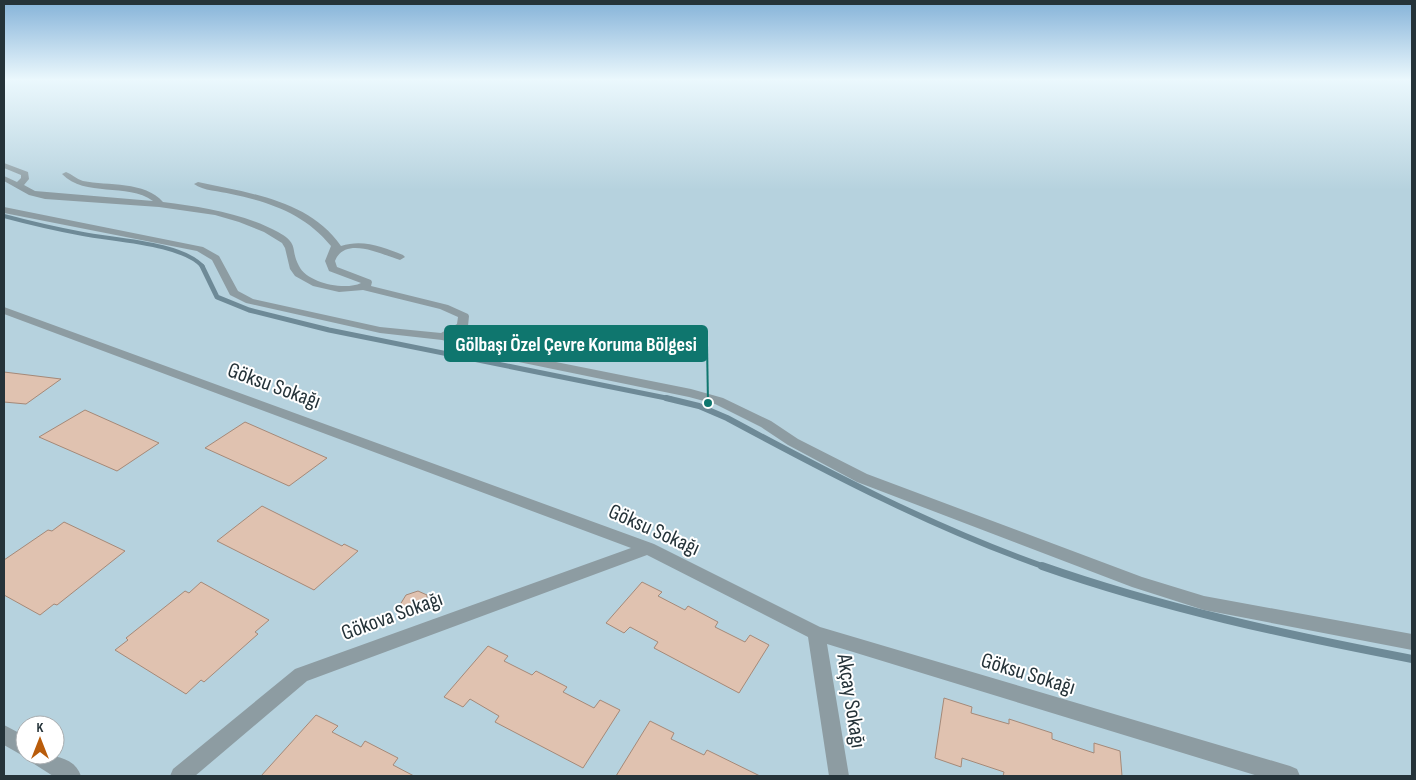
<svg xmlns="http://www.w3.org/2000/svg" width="1416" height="780" font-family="'Sofia Sans Condensed',sans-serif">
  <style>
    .green { fill: #b6d2de; fill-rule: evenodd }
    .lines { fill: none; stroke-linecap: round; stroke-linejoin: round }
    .stream-far3 { stroke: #6e8a97; stroke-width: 4 }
    .stream-far2 { stroke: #6e8a97; stroke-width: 5 }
    .stream-far1 { stroke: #6e8a97; stroke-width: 6 }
    .stream { stroke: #6e8a97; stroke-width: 8 }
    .building { fill: #e0c2b0; stroke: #a58978 }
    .minor { fill: #8d9ca2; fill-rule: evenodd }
    .labels { text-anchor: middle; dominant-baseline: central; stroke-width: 4; stroke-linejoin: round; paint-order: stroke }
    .near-street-label { font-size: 22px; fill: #253339; stroke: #fff }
    .leader { fill: none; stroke: #0f766e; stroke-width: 2 }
    .callout-dot { fill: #0f766e; stroke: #fff; stroke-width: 2 }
    .callout { fill: #0f766e; stroke: #0f766e; stroke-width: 2 }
    .callout-label { font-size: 20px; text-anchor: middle; font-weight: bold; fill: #fff }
  </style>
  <rect width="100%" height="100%" fill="#d3effb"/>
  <path class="green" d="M 4,80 L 1412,80 L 1412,776 L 4,776 ZM 25,725 L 55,725 L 55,755 L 25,755 Z"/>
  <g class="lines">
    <path class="stream-far3" d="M 4,216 C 30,223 56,229 83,234 C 113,240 183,243 203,267"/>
    <polyline class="stream-far2" points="202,266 217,297 249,310 329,330 671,399"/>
    <path class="stream-far1" d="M 666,398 L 699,406 L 727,418 C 831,474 934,528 1045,567"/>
    <path class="stream" d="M 1042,566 C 1162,608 1287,635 1412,659"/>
  </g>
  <g class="building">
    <polygon points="4,372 61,379 26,404 4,402"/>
    <polygon points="85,410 159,443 117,471 39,437"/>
    <polygon points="245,422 327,458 289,486 205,448"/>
    <polygon points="262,506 342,546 344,544 358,551 314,590 217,541"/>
    <polygon points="64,522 125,551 57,605 54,604 40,615 4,595 4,560 48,530 52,531"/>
    <polygon points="201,582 269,620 255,632 258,634 204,682 201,680 186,694 115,650 128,640 126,638 185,591 189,593"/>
    <polygon points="642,582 662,592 658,596 685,610 688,606 718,622 715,627 745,642 750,635 769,645 739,693 654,648 658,642 630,627 624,633 606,623"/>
    <polygon points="418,591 427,595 427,601 422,608 408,613 398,608 406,595"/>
    <polygon points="488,646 508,656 504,661 532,675 536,671 567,687 563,692 594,708 600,700 620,710 583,768 495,722 499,716 470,699 463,707 444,697"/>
    <polygon points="944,698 972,707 971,713 1009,724 1009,719 1052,733 1052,739 1094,753 1094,743 1120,751 1122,776 1003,776 1004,772 962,758 961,767 935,758"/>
    <polygon points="316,715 338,726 332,732 361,747 365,741 398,758 393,765 414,776 261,776"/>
    <polygon points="650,721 674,733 671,739 704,755 707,750 760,776 616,776"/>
  </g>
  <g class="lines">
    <g class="minor">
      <path d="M 4,163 L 28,172 L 29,179 L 24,185 L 35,191 L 153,201 C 127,182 85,198 62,174 L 66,172 C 72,174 76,179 83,181 C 108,186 145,181 163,202 C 202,207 242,213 278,232 C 300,244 290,250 299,266 C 307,283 345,291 361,283 L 329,271 L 325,261 L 331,246 C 305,214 270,202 231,194 C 220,191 203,191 194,184 L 198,182 C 249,193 309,200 341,246 C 363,239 383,247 403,255 L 405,257 L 400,260 C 383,255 345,235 335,261 L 337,267 L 371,280 L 372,282 L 371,286 L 448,305 L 468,314 L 469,316 L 468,326 L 453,336 L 511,353 L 691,389 L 723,398 L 771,421 L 798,439 L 867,474 L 1142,577 L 1204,596 L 1412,634 L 1412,650 L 1204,610 L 1132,587 L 857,482 L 788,445 L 761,427 L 715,404 L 689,397 L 509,360 L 442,340 L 380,333 L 246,303 L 230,295 L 212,260 L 197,251 L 4,213 L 4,207 L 203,247 L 219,256 L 238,291 L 253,299 L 380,327 L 441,333 L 457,324 L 458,317 L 440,309 L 363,290 L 339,292 L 313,286 L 295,276 L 290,269 L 285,248 L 282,243 L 264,232 L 239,222 L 215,215 L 159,207 L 45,199 L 29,195 L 4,181 L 4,176 L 17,182 L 21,178 L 21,175 L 4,168 Z"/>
      <polygon points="4,307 654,544 820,627 1290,766 1297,769 1300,776 1258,776 827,644 849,776 829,776 808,637 647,555 307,681 195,776 170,776 173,769 295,669 631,548 4,314"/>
      <path d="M 4,725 L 25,736 L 25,755 C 45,755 73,753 81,776 L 53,776 L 31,762 L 28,755 L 25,757 L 4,745 Z"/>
    </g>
  </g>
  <linearGradient id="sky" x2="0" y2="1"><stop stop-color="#84b2d8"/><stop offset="0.42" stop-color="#ebf8fd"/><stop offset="1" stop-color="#ebf8fd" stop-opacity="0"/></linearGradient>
  <rect width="1416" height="190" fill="url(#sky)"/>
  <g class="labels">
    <g class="near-street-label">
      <text transform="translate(274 386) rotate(20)">Göksu Sokağı</text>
      <text transform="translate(654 530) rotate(24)">Göksu Sokağı</text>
      <text transform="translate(392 616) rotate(-20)">Gökova Sokağı</text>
      <text transform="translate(1028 674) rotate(17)">Göksu Sokağı</text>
      <text transform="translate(851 701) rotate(81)">Akçay Sokağı</text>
    </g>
  </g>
  <path class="leader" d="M708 403L707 344"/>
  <circle class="callout-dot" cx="708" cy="403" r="5"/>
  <rect class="callout" x="445" y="326" width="262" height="35" rx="5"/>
  <g class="callout-label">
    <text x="576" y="351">Gölbaşı Özel Çevre Koruma Bölgesi</text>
  </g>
  <rect width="1416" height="780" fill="none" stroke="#253339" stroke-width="10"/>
  <g transform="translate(40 740)"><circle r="24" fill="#ffffff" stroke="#a8adb0"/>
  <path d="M0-4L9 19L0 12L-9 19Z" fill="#b95c0b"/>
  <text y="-8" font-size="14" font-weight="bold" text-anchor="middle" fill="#253339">K</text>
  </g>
</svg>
